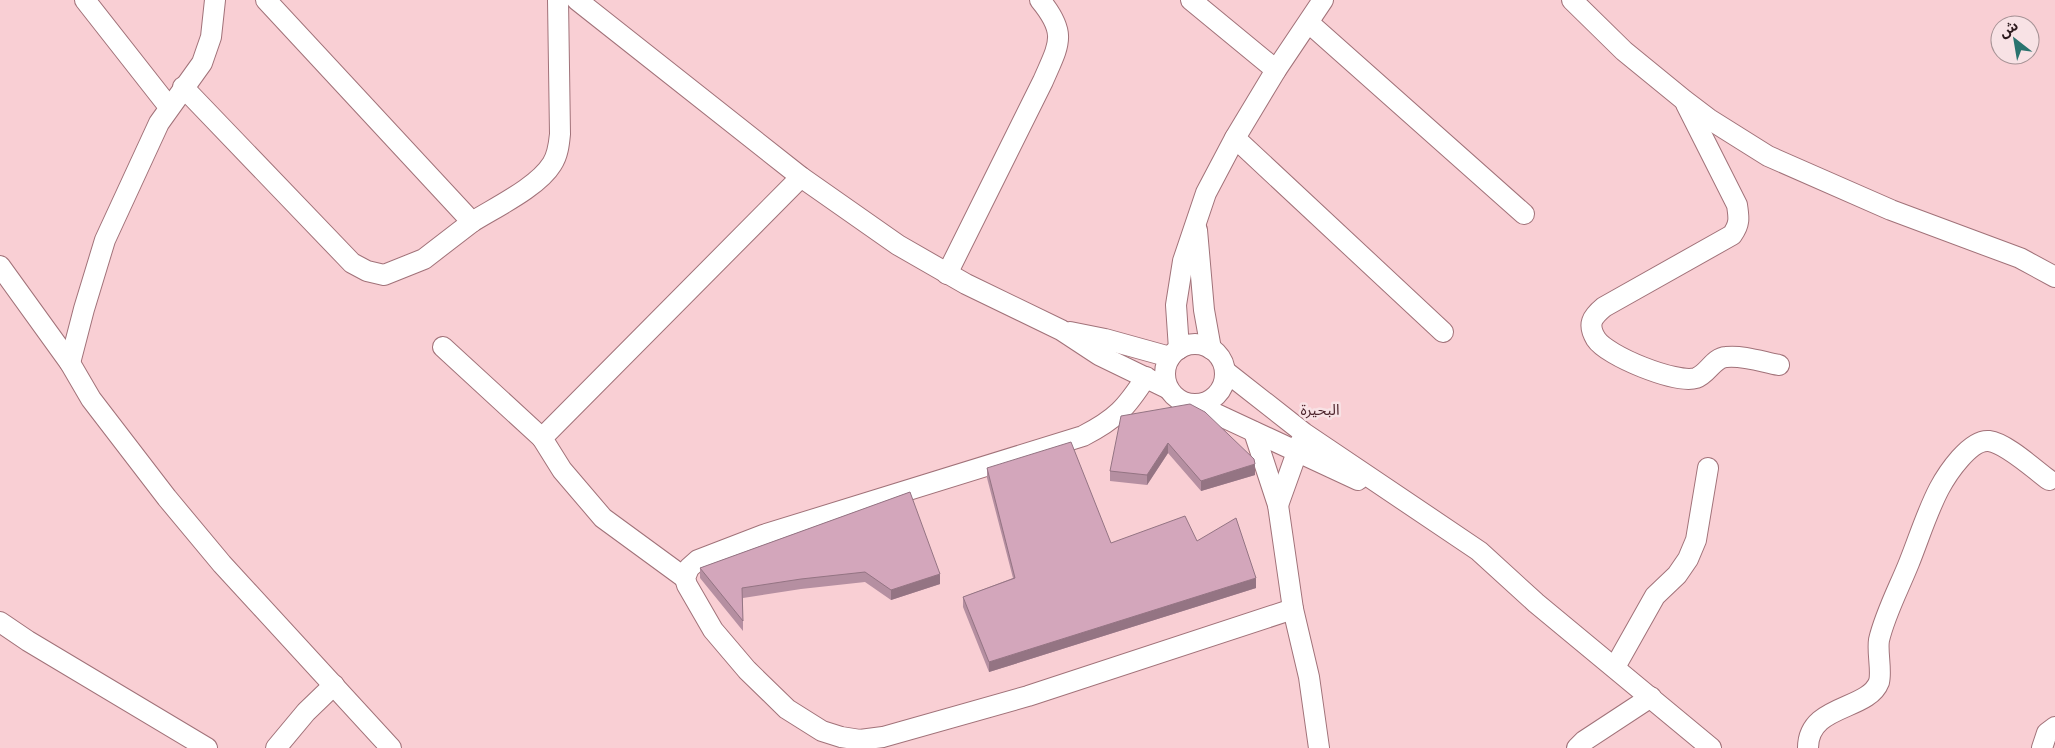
<svg xmlns="http://www.w3.org/2000/svg" width="2055" height="748" font-family="Commissioner,'Noto Sans Arabic',sans-serif">
  <style>
    .lines { fill: none; stroke-linecap: round; stroke-linejoin: round }
    .minor-casing { stroke: #a17279; stroke-width: 22 }
    .minor { stroke: #fff; stroke-width: 20 }
    .wall { fill: #b58fa1 }
    .shaded-wall { fill: #947483 }
    .building { fill: #d3a6bb; stroke: #947483 }
    .labels { text-anchor: middle; dominant-baseline: central; stroke-width: 5; stroke-linejoin: round; paint-order: stroke }
    .neighbourhood-label { font-size: 15px; fill: #4e262e; stroke: #f8e2e5 }
  </style>
  <rect width="100%" height="100%" fill="#f9cfd4"/>
  <g class="lines">
    <g class="minor-casing">
      <g id="minor">
        <polyline points="85,0 169,107"/>
        <path d="M 266,0 L 472,222 C 496,207 538,187 552,164 C 558,155 559,144 560,134 L 558,0"/>
        <polyline points="577,0 801,177 898,245 966,284 1061,330 1099,355 1167,388"/>
        <polyline points="1191,0 1276,70"/>
        <polyline points="1572,0 1624,51 1684,100 1709,119 1768,156 1891,210 2020,258 2055,277"/>
        <polyline points="1309,23 1524,214"/>
        <polyline points="183,87 352,263 367,271 384,275 424,259 472,222"/>
        <path d="M 1686,104 L 1737,205 C 1739,218 1740,224 1732,235 L 1604,307 C 1592,317 1587,324 1596,339 C 1607,356 1676,384 1696,378 C 1708,374 1713,358 1726,357 C 1743,355 1763,362 1779,365"/>
        <polyline points="1235,138 1443,332"/>
        <polyline points="1197,230 1204,310 1211,349"/>
        <polyline points="0,266 70,363 91,399 167,498 222,564 391,748"/>
        <path d="M 947,274 L 1043,81 C 1059,44 1068,34 1040,0"/>
        <polyline points="1070,332 1105,339 1170,357"/>
        <circle cx="1195" cy="374" r="30"/>
        <polyline points="443,347 542,438"/>
        <polyline points="1179,349 1176,305 1183,261 1206,193 1235,138 1276,70 1323,0"/>
        <polyline points="70,363 84,309 105,240 159,123 202,63 211,37 215,0"/>
        <polyline points="1225,371 1304,433 1479,551 1536,603 1711,748"/>
        <path d="M 1146,377 C 1126,408 1116,419 1083,436 L 763,535 L 698,560 L 689,568 L 685,578 L 687,585 L 713,630 L 747,670 L 787,709 L 822,731 L 841,737 L 860,740 L 883,737 L 1028,696 L 1293,609"/>
        <polyline points="1197,405 1358,480"/>
        <polyline points="1254,432 1278,505 1293,609 1309,677 1319,748"/>
        <polyline points="1278,505 1301,441"/>
        <polyline points="685,578 603,518 562,470 542,438 801,177"/>
        <polyline points="0,622 28,641 207,748"/>
        <polyline points="1615,667 1655,596 1677,575 1688,559 1696,540 1708,468"/>
        <polyline points="276,748 306,712 334,685"/>
        <polyline points="1577,748 1584,741 1651,697"/>
        <path d="M 1808,748 C 1808,704 1868,711 1879,682 C 1882,671 1877,652 1879,640 C 1885,614 1899,588 1909,563 C 1919,538 1927,512 1939,489 C 1947,474 1970,439 1989,441 C 2006,443 2034,469 2049,480"/>
        <polyline points="2042,748 2047,733 2055,727"/>
      </g>
    </g>
    <use href="#minor" class="minor"/>
  </g>
  <g class="wall">
    <polygon points="1190,404 1255,475 1201,491 1168,453 1147,485 1110,481 1110,471"/>
    <polygon points="987,468 1111,543 1197,541 1256,588 989,672 963,607 963,597 1013,578 987,478"/>
    <polygon points="910,492 940,584 891,600 865,582 801,589 743,598 743,631 700,578 700,568"/>
  </g>
  <g class="shaded-wall">
    <polygon points="1168,443 1168,453 1147,485 1147,475"/>
    <polygon points="1255,464 1255,475 1201,491 1201,481"/>
    <polygon points="940,574 940,584 891,600 891,590"/>
    <polygon points="1256,578 1256,588 989,672 989,662"/>
  </g>
  <g class="building">
    <polygon points="1190,404 1205,412 1254,459 1255,464 1201,481 1168,443 1147,475 1110,471 1121,416"/>
    <polygon points="1071,442 1111,543 1185,516 1197,541 1236,518 1256,578 989,662 963,597 1015,578 987,468"/>
    <polygon points="910,492 940,574 891,590 865,572 801,579 742,588 743,621 700,568"/>
  </g>
  <g class="labels">
    <g class="neighbourhood-label">
      <text x="1320" y="409">البحيرة</text>
    </g>
  </g>
  <g transform="translate(2015 40) rotate(329)"><circle r="24" fill="#f8e2e5" stroke="#a69295"/>
  <path d="M0-4L9 19L0 12L-9 19Z" fill="#2a736e"/>
  <text y="-8" font-size="14" font-weight="bold" text-anchor="middle" fill="#2b191c">ش</text>
  </g>
</svg>
